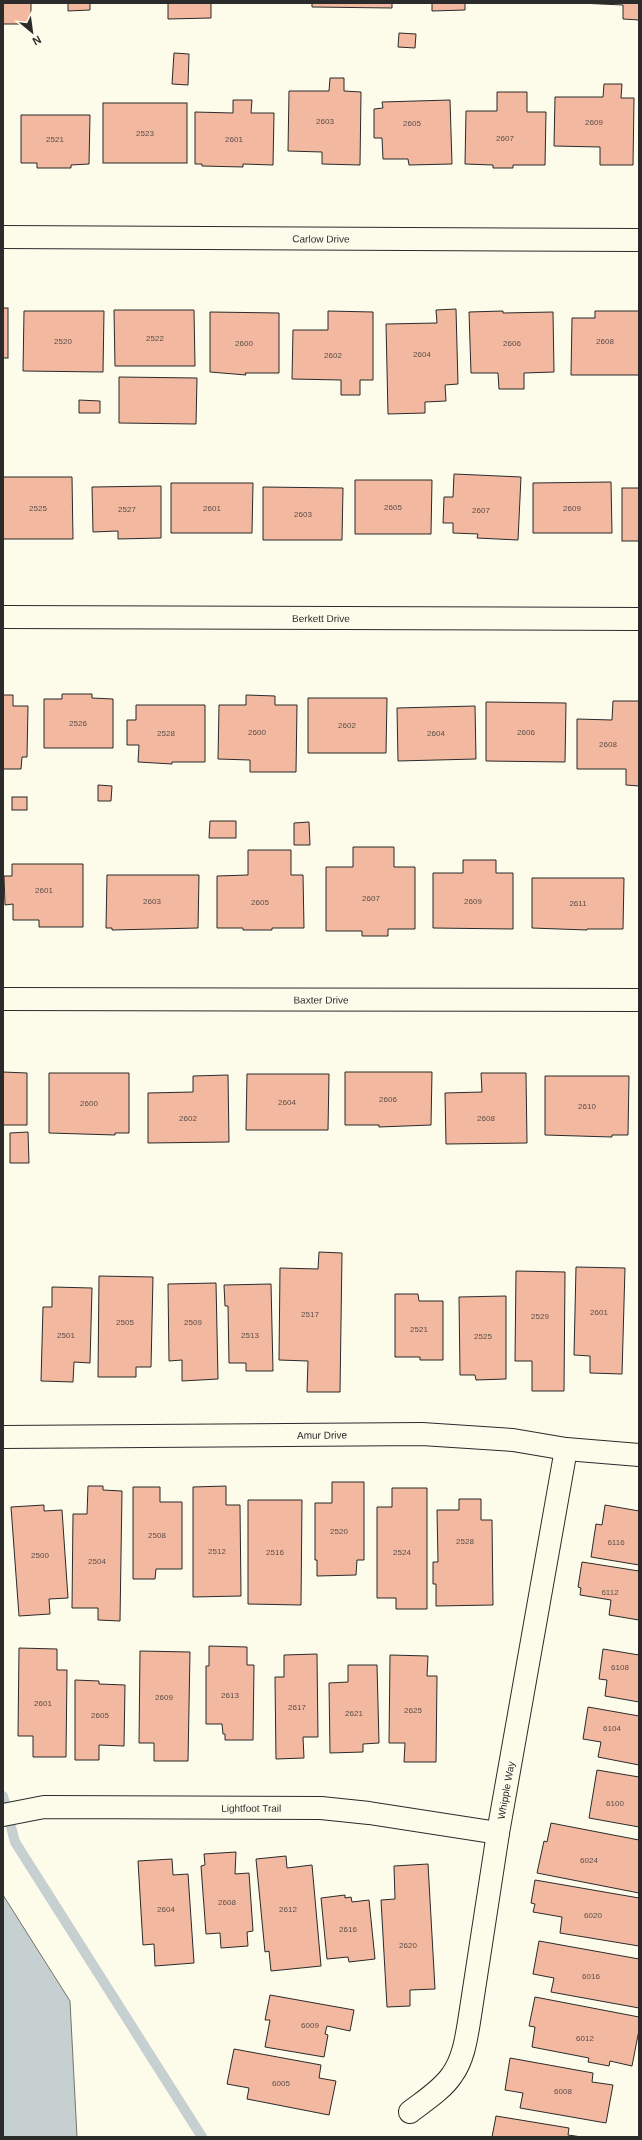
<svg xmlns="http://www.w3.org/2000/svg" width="642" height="2140" font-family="Helvetica,sans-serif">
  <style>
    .water { fill: #c7d0d0; stroke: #74746e }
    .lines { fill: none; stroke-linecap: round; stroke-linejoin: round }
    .stream { stroke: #c7d0d0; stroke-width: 10 }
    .building { fill: #f2b8a0; stroke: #2b2b2b }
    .street-casing { stroke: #2b2b2b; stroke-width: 24 }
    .street { stroke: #fdfbea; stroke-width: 22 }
    .labels { text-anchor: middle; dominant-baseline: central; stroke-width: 3; stroke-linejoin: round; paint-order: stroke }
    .number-label { font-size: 8px; fill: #5d4e48 }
    .street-label { font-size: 10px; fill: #2b2b2b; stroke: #fdfbea }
  </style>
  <rect width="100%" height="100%" fill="#fdfbea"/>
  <polygon class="water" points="3,1895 70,2001 77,2137 3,2137"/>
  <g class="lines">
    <polyline class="stream" points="3,1796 15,1842 202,2137"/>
  </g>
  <g class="building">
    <rect x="3" y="3" width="28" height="21"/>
    <polygon points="68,3 90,3 90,10 68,11"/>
    <polygon points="130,3 211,3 211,18 168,19 168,3"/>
    <polygon points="312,3 392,3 392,8 312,7"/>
    <polygon points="432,3 465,3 465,10 432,11"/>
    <polygon points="579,3 639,3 639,20 623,19 623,5"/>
    <polygon points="399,33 416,34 415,48 398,47"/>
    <polygon points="174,53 189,54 188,85 172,84"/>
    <polygon points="330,78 344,78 344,91 361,92 360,165 322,164 322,152 288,151 289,91 329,91"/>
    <polygon points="604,84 622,84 621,98 634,98 633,165 600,165 600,147 554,146 555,97 603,97"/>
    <polygon points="497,92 527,92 527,112 546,112 545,165 513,165 513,168 493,168 493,165 465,164 466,111 497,111"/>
    <polygon points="233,100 252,100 251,113 274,113 273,165 243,164 243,167 202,166 202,164 195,164 195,112 233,113"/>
    <polygon points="450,100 452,164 409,165 408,159 383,159 382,138 374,138 374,109 383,108 382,102"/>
    <rect x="103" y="103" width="84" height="60"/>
    <polygon points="21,115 90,115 89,164 71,165 71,168 37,168 37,163 21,163"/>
    <rect x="3" y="308" width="5" height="50"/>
    <polygon points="456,309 458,384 445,385 446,401 425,402 425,413 388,414 386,324 437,323 436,310"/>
    <polygon points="114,310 194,310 195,366 115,366"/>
    <polygon points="24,311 104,311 103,372 23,371"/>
    <polygon points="328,311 373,312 373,380 360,380 360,395 341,395 341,380 292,379 293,330 328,330"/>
    <polygon points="503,311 503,313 553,312 554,372 524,373 524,389 499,389 498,373 471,373 469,312"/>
    <polygon points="595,311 639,311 639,375 571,375 572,318 595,318"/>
    <polygon points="210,312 279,313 279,373 245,373 246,375 210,372"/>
    <polygon points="119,377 197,378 196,424 119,423"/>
    <polygon points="79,400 100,401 100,413 79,413"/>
    <polygon points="454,474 521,477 518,540 477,538 478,534 453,533 453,523 443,523 444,497 453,497"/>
    <polygon points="3,477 72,477 73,539 3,539"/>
    <polygon points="355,480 432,480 431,534 355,534"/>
    <polygon points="611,482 612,533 533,533 533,483"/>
    <polygon points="171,483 253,483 252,533 171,533"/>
    <polygon points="161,486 161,538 118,539 118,531 93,532 92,487"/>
    <polygon points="263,487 343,488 342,540 263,540"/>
    <rect x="622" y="488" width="17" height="53"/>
    <polygon points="62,694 92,694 92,698 113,699 113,748 44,748 44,699 62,699"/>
    <polygon points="3,695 13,695 13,706 28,706 27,757 22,757 21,769 3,769"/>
    <polygon points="246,695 275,696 275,705 297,705 296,772 250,772 250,760 218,759 219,705 246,705"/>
    <polygon points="308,698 387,698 386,753 308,753"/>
    <polygon points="613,701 639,701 639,786 626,785 626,769 577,769 577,719 612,720"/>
    <polygon points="486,702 566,703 565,762 486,761"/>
    <polygon points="136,705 205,705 205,762 172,762 172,764 138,762 139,745 127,745 127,720 136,720"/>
    <polygon points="475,706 476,759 398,761 397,708"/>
    <polygon points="98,785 112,786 111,801 98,801"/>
    <rect x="12" y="797" width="15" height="13"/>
    <polygon points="210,821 236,821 236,838 209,838"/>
    <polygon points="309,822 310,845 294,845 294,823"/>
    <polygon points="353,847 394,847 394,867 415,867 415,929 388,929 388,936 362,936 362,931 326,931 326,867 353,867"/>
    <polygon points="248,850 291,850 291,875 303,875 304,928 272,928 272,930 243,930 243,928 217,928 217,876 248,875"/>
    <polygon points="463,860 496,860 496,873 513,873 513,929 433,928 433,873 463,873"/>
    <polygon points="12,864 83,864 83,927 39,927 39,920 13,920 13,904 5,905 4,876 12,876"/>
    <polygon points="107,875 199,875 198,928 112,930 112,928 106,928"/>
    <polygon points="532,878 624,878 623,929 587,929 587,930 532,928"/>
    <polygon points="3,1072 27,1073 27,1125 3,1125"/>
    <polygon points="345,1072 432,1072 431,1125 379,1127 379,1125 345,1125"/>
    <polygon points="49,1073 129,1073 129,1133 115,1133 115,1135 49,1133"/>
    <polygon points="481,1073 526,1073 527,1143 446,1144 445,1093 482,1092"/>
    <polygon points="247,1074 329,1074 328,1130 246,1130"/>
    <polygon points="228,1075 229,1142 148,1143 148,1093 193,1092 193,1076"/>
    <polygon points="545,1076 629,1076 628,1135 612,1135 612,1137 545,1135"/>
    <polygon points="28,1132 29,1163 10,1163 10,1133"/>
    <polygon points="319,1252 342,1253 340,1392 307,1392 308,1361 279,1360 280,1268 318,1269"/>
    <polygon points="576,1267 625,1268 622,1374 590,1373 590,1356 574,1355"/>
    <polygon points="516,1271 565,1272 564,1391 532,1391 532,1361 515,1361"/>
    <polygon points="99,1276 153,1277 151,1367 136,1367 136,1377 98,1377"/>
    <polygon points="216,1283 218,1379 182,1381 182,1360 169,1361 168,1284"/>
    <polygon points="271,1284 273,1371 246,1371 246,1363 229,1363 228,1306 225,1306 224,1285"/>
    <polygon points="52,1287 92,1288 90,1363 74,1362 73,1382 41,1381 43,1307 52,1307"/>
    <polygon points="395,1294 418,1294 419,1301 443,1301 443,1360 420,1360 420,1357 395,1357"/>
    <polygon points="506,1296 506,1379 476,1380 475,1375 460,1375 459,1297"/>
    <polygon points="332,1482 364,1482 364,1560 357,1560 356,1575 317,1576 317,1560 315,1560 315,1503 332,1503"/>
    <polygon points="88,1486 103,1486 103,1490 122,1491 120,1621 98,1620 98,1608 72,1608 73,1514 87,1514"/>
    <polygon points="226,1486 226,1505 240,1505 241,1596 193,1597 193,1487"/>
    <polygon points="133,1487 160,1487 160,1502 182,1502 182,1569 156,1569 155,1579 133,1579"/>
    <polygon points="392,1488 427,1488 427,1609 396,1609 396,1598 377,1598 377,1507 392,1507"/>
    <polygon points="459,1499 481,1499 481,1520 492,1520 493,1605 436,1606 436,1584 433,1584 433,1562 438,1562 437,1510 459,1510"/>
    <polygon points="248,1500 302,1500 301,1605 248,1604"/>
    <polygon points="44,1505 44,1511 62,1510 68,1598 49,1599 50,1614 19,1616 11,1507"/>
    <polygon points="605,1505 639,1511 639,1565 591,1557 596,1524 602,1525"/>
    <polygon points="582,1562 639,1571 639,1620 609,1615 611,1600 580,1595 581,1588 578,1587"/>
    <polygon points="209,1646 247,1647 247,1665 254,1665 253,1740 225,1740 225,1734 223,1734 222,1724 206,1724 206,1666 209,1666"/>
    <polygon points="19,1648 57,1649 57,1670 67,1670 66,1757 33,1757 33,1736 18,1736"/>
    <polygon points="603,1649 639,1655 639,1702 605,1696 607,1680 599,1679"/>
    <polygon points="140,1651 190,1652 188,1761 154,1761 154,1743 139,1743"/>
    <polygon points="317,1654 318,1737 303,1737 304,1758 276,1759 275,1677 284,1677 284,1655"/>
    <polygon points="390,1655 428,1656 427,1676 437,1676 436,1762 404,1762 405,1743 389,1743"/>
    <polygon points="348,1665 377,1665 379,1743 363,1744 363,1752 330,1753 329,1683 348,1682"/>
    <polygon points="75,1680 99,1681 99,1684 125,1685 124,1746 99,1745 99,1760 75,1760"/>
    <polygon points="588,1707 639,1716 639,1765 598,1757 601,1742 583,1739"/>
    <polygon points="597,1770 639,1777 639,1827 589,1818"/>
    <polygon points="551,1823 639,1840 639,1893 537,1873 544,1841 547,1842"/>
    <polygon points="236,1852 235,1874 249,1873 253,1931 247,1932 248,1946 221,1948 220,1933 206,1934 201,1866 205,1865 204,1854"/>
    <polygon points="286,1856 287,1868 312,1865 321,1966 271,1971 269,1951 265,1952 256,1859"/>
    <polygon points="172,1859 173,1875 188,1874 194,1963 155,1966 154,1944 143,1945 138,1861"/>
    <polygon points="428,1864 435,1989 410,1990 410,2006 387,2007 381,1900 395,1899 394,1866"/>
    <polygon points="535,1880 639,1898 639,1946 560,1933 562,1917 533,1912 535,1904 531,1903"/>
    <polygon points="345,1895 345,1898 351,1897 352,1902 369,1900 375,1959 349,1962 348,1957 327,1959 321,1898"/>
    <polygon points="539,1941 639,1959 639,2008 551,1992 554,1978 533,1974"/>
    <polygon points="270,1995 354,2010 350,2031 327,2026 325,2034 328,2035 324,2057 265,2047 270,2020 265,2020"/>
    <polygon points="535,1997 639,2017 639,2030 632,2066 610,2061 609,2066 588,2062 589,2058 532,2047 535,2027 529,2026"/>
    <polygon points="234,2049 321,2065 319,2078 336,2081 329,2115 247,2099 249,2088 227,2084"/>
    <polygon points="510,2058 593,2073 592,2082 613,2085 606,2123 520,2108 523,2093 505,2090"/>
    <polygon points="496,2116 569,2128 568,2135 582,2137 492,2137"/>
  </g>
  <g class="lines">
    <g class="street-casing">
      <g id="street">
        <path id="s1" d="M 3,237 L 639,240"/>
        <path id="s2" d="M 3,617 L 639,619"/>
        <path id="s3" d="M 3,999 L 639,1000"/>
        <path id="s4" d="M 3,1437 L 422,1434 L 513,1440 L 566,1449 L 639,1455"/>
        <path id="s5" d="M 3,1815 L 44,1807 L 321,1808 L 369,1813 L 498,1833"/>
        <path id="s6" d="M 410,2112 C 424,2101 442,2090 452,2075 C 463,2060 466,2040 469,2022 L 498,1833 L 566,1449"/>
      </g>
    </g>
    <use href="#street" class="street"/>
  </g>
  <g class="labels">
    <g class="number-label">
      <text x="325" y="121">2603</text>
      <text x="594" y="122">2609</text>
      <text x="412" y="123">2605</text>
      <text x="145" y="133">2523</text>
      <text x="505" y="138">2607</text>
      <text x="55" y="139">2521</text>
      <text x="234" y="139">2601</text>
      <text x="155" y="338">2522</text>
      <text x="63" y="341">2520</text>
      <text x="605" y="341">2608</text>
      <text x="244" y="343">2600</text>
      <text x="512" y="343">2606</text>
      <text x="422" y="354">2604</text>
      <text x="333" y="355">2602</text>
      <text x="393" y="507">2605</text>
      <text x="38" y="508">2525</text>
      <text x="212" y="508">2601</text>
      <text x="572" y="508">2609</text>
      <text x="127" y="509">2527</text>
      <text x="481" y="510">2607</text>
      <text x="303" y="514">2603</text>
      <text x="78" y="723">2526</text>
      <text x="347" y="725">2602</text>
      <text x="257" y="732">2600</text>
      <text x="526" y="732">2606</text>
      <text x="166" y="733">2528</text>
      <text x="436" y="733">2604</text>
      <text x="608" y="744">2608</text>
      <text x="44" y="890">2601</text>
      <text x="371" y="898">2607</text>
      <text x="152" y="901">2603</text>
      <text x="473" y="901">2609</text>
      <text x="260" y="902">2605</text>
      <text x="578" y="903">2611</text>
      <text x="388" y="1099">2606</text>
      <text x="287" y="1102">2604</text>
      <text x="89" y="1103">2600</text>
      <text x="587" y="1106">2610</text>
      <text x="188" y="1118">2602</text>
      <text x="486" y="1118">2608</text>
      <text x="599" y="1312">2601</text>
      <text x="310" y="1314">2517</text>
      <text x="540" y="1316">2529</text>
      <text x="125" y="1322">2505</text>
      <text x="193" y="1322">2509</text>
      <text x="419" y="1329">2521</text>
      <text x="66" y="1335">2501</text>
      <text x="250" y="1335">2513</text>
      <text x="483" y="1336">2525</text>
      <text x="339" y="1531">2520</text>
      <text x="157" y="1535">2508</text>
      <text x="465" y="1541">2528</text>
      <text x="616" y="1542">6116</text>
      <text x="217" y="1551">2512</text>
      <text x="275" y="1552">2516</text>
      <text x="402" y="1552">2524</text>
      <text x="40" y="1555">2500</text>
      <text x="97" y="1561">2504</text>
      <text x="610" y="1592">6112</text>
      <text x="620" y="1667">6108</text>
      <text x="230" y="1695">2613</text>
      <text x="164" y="1697">2609</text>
      <text x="43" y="1703">2601</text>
      <text x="297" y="1707">2617</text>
      <text x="413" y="1710">2625</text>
      <text x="354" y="1713">2621</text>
      <text x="100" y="1715">2605</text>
      <text x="612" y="1728">6104</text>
      <text x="615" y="1803">6100</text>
      <text x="589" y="1860">6024</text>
      <text x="227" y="1902">2608</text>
      <text x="166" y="1909">2604</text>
      <text x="288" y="1909">2612</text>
      <text x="593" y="1915">6020</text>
      <text x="348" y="1929">2616</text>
      <text x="408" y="1945">2620</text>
      <text x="591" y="1976">6016</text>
      <text x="310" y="2025">6009</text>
      <text x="585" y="2038">6012</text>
      <text x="281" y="2083">6005</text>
      <text x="563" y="2091">6008</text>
    </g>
    <g class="street-label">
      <text stroke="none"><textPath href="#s1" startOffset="318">Carlow Drive</textPath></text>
      <text stroke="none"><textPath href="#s2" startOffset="318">Berkett Drive</textPath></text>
      <text stroke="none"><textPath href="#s3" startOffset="318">Baxter Drive</textPath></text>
      <text stroke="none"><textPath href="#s4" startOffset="319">Amur Drive</textPath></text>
      <text stroke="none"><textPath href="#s6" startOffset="347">Whipple Way</textPath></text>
      <text stroke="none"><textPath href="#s5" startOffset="249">Lightfoot Trail</textPath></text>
    </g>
  </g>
  <rect width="642" height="2140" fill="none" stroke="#2b2b2b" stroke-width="8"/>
  <g transform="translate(32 32) rotate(151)" stroke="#fdfbea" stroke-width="3" paint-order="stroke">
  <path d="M0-3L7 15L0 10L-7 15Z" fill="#2b2b2b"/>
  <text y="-6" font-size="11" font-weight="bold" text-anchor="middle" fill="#2b2b2b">N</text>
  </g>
</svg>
